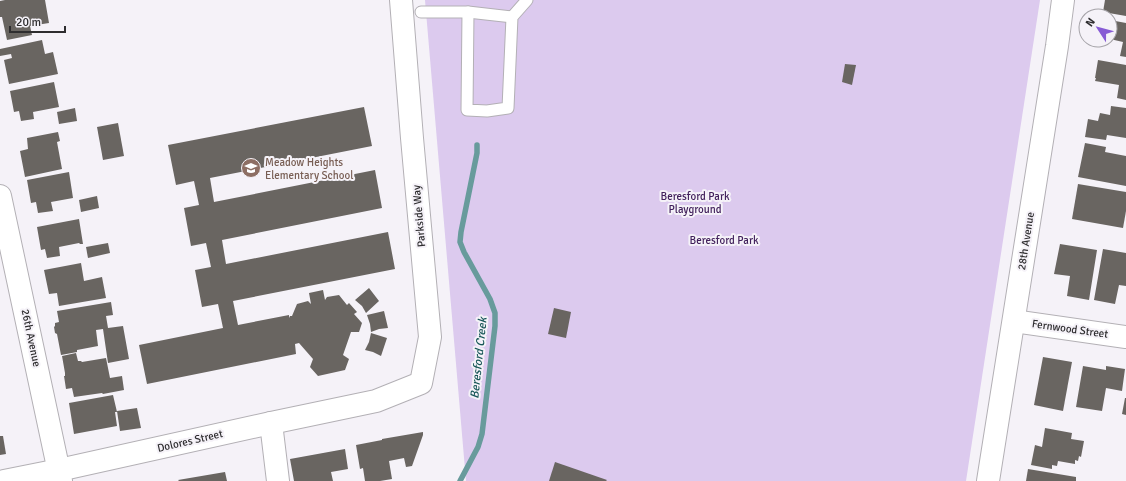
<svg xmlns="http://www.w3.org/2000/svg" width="1126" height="481" font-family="Signika,sans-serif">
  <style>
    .green { fill: #dccaee }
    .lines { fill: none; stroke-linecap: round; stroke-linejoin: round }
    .stream { stroke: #689b9c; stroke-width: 5.5 }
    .building { fill: #696561 }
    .service-casing { stroke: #b3b0b5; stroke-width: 13 }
    .minor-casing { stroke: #b3b0b5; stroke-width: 24 }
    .tertiary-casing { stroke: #b3b0b5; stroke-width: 24 }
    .service { stroke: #fff; stroke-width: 11 }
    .minor { stroke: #fff; stroke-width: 22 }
    .tertiary { stroke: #fff; stroke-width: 22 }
    .labels { text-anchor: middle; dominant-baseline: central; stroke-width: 4; stroke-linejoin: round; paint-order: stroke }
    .education-label { font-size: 11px; fill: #785e54; stroke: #f5f2f8; text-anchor: start }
    .park-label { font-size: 11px; fill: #42215c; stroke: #f5f2f8 }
    .street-label { font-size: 11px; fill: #2e2d2f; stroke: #f5f2f8 }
    .water-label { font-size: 12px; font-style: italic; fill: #175657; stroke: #f5f2f8 }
  </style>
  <rect width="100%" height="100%" fill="#f5f2f8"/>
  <polygon class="green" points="425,0 1040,0 966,481 466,481"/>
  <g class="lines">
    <polyline class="stream" points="460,481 478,447 482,434 495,326 495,313 490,299 464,252 460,242 461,232 477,153 477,145"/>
  </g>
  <g class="building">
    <polygon points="5,0 45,0 49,23 30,26 32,35 7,40 2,17 0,17 0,1"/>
    <polygon points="1105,0 1126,0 1126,16 1103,12"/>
    <polygon points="1110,20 1126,23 1126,57 1120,56 1123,42 1110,39"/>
    <polygon points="42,40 45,54 53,52 58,74 9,84 4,60 12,58 11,54 0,56 0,49"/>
    <polygon points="1098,60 1126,65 1126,100 1117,98 1119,85 1095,81 1096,78 1095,78"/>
    <polygon points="845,64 856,65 852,85 842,82"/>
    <polygon points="54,82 59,107 33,112 34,119 21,121 19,111 14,112 10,91"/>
    <polygon points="1111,106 1126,108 1126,138 1107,135 1106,140 1085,137 1088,119 1098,121 1100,113 1110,115"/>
    <polygon points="364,107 372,146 210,178 214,202 375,170 382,208 222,240 226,264 388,232 395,269 233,301 238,325 289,315 289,318 290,316 292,316 297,304 308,301 311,304 309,293 323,290 325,300 327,297 339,295 347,305 349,303 357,312 354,314 362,323 359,332 351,332 343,355 349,359 345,370 318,376 310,367 313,359 299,343 295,344 296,354 147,384 139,345 223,328 218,304 202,307 195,270 211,267 206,243 191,246 184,208 199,205 194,181 176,185 168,145"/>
    <polygon points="75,108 77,121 59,124 57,112"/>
    <polygon points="118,123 124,156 103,160 97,127"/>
    <polygon points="58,132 60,141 57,142 62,169 25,177 20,151 28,149 27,138"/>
    <polygon points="1085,143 1106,147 1105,152 1126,156 1126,186 1078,177"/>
    <polygon points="69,172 73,198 51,202 53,211 38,213 36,202 31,203 27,180"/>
    <polygon points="1078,184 1126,192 1126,211 1123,228 1072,219"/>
    <polygon points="97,196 99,208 81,212 79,200"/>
    <polygon points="79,219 83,244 80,244 79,243 59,247 60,256 47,258 45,249 41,250 37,227"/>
    <polygon points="108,243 110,253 88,258 86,247"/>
    <polygon points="1060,244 1097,250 1089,300 1067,296 1070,276 1054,274"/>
    <polygon points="1103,249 1126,253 1126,286 1119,285 1115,304 1094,300"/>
    <polygon points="81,263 84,281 102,277 106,298 59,306 57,293 49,294 44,270"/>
    <polygon points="369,288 379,301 366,313 362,306 355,300"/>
    <polygon points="111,302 113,315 106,316 108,328 123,326 129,359 108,363 103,329 96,330 98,346 77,350 77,352 61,355 57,334 55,333 54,327 55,326 55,323 59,322 57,311"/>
    <polygon points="554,308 571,312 566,338 548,334"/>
    <polygon points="384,311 388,328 379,329 371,332 370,324 367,315"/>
    <polygon points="371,333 387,338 381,356 373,352 365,350 369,342"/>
    <polygon points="76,353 78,361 81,361 82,362 106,358 110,378 122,376 124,390 103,394 102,393 74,397 72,388 66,389 64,376 65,376 65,373 62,356"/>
    <polygon points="1043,357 1072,362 1063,411 1034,405"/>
    <polygon points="1083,366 1106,370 1106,366 1125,369 1122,391 1106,388 1102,411 1076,407"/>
    <polygon points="113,395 117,412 115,412 117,426 74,434 69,403"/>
    <polygon points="1125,398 1126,398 1126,415 1122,414"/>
    <polygon points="137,408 141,428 120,431 117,411"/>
    <polygon points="1045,428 1072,433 1071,439 1084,441 1081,457 1079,456 1078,461 1075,460 1075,464 1058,461 1057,466 1052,465 1052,469 1031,465 1035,445 1042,447"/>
    <polygon points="423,432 423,435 412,466 406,467 404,458 389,461 392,479 380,481 365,481 363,468 360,469 356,445 382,440 382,439"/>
    <polygon points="0,436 3,436 6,454 0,455"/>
    <polygon points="345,449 348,469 331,472 333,481 294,481 290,459"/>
    <polygon points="555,462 607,480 606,481 549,481"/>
    <polygon points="1028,469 1076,477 1076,481 1026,481"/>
    <polygon points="225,472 227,481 179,481 178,480"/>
  </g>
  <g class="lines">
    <g class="service-casing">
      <g id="service">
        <polyline points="421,12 468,12 512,17"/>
        <polyline points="468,12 467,110 487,111 508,108 512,17 527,0"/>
      </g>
    </g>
    <g class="minor-casing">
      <g id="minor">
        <polyline points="0,196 61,481"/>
        <polyline points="1014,321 1126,337"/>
        <polyline points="271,423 278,481"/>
        <polyline points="4,481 59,470 271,423 376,401 421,383 430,337 412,138 401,0"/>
      </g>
    </g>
    <g class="tertiary-casing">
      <polyline id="tertiary" points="988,481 1057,46 1063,0"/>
    </g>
    <use href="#service" class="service"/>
    <use href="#minor" class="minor"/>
    <use href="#tertiary" class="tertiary"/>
  </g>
  <defs>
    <g id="school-disc" transform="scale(1)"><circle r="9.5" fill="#8d6e63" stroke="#f5f2f8"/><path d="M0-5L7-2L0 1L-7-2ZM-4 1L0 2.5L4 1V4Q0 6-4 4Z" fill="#fff"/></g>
  </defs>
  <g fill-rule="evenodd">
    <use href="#school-disc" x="251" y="168"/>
  </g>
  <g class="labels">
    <g class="education-label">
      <text x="265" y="162">Meadow Heights<tspan x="265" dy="13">Elementary School</tspan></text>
    </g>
    <g class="park-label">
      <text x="695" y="196">Beresford Park<tspan x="695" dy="13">Playground</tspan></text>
      <text x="724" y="240">Beresford Park</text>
    </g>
    <g class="street-label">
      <text transform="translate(419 216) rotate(-95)">Parkside Way</text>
      <text transform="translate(1026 241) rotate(-81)">28th Avenue</text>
      <text transform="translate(1070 329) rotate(8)">Fernwood Street</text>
      <text transform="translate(31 338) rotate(78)">26th Avenue</text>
      <text transform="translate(190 441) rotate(-13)">Dolores Street</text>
    </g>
    <g class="water-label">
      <text transform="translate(479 358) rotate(-84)">Beresford Creek</text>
    </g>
  </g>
  <g transform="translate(1098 28) rotate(306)"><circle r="19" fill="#f5f2f8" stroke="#a5a3a8"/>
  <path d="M0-3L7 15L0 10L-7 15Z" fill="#875bd5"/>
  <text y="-6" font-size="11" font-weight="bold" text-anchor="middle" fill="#2e2d2f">N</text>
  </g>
  <path d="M10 26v6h55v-6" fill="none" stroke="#2e2d2f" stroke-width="2"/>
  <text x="16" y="26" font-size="12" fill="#2e2d2f" stroke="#f5f2f8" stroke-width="3" paint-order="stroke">20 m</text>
</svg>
